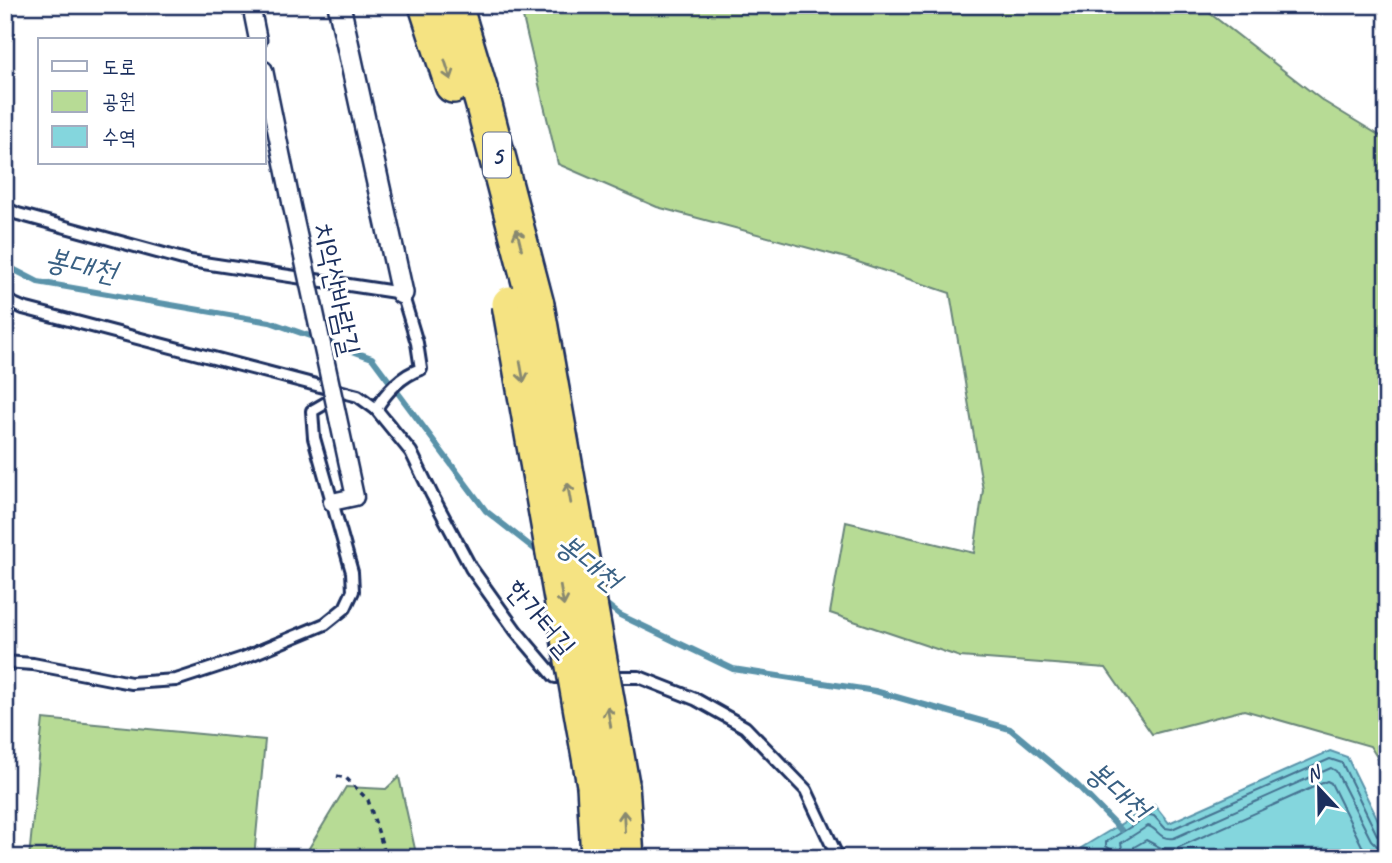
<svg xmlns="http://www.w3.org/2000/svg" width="1392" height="863" font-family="Caveat,'Poor Story',sans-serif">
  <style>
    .green { fill: #b7db95; stroke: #69857a; stroke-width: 2 }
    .water { fill: #84d6dd; stroke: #5a93aa; stroke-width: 2 }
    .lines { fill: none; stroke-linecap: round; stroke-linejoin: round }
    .shore { stroke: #457291; stroke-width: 2 }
    .stream { stroke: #5a93aa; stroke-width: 6 }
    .service-casing { stroke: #1b2f5e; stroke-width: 16 }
    .pedestrian-casing { stroke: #1b2f5e; stroke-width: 21 }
    .minor-casing { stroke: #1b2f5e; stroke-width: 26 }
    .trunk-casing { stroke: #1b2f5e; stroke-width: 40 }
    .path { stroke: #1b2f5e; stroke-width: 3.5; stroke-dasharray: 5 5; stroke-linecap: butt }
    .service { stroke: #fff; stroke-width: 10 }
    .pedestrian { stroke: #fff; stroke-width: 16 }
    .minor { stroke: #fff; stroke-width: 21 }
    .trunk { stroke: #f5e382; stroke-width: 35 }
    .pedestrian-bridge-casing { stroke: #1b2f5e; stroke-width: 21; stroke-linecap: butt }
    .trunk-bridge-casing { stroke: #1b2f5e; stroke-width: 40; stroke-linecap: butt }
    .pedestrian-bridge { stroke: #fff; stroke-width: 16 }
    .trunk-bridge { stroke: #f5e382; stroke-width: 35 }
    .oneway { stroke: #888970 }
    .labels { text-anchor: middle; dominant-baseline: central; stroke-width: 6; stroke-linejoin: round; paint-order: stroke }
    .shield { fill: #fff; stroke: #5f6d8e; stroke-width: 2 }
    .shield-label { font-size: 26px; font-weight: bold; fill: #1b2f5e }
    .street-label { font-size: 28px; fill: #1b2f5e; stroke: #fff }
    .water-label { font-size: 30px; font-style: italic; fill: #3a6184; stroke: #fff }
  </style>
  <rect width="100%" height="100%" fill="#fff"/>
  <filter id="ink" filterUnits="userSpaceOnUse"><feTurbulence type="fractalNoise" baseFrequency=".0143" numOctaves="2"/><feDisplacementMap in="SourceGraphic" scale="14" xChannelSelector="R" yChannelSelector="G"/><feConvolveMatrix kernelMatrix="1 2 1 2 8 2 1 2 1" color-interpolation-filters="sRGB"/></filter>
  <g filter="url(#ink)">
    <g class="green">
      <polygon points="520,5 1076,5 1076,12 1208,12 1323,101 1387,140 1387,773 1370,746 1244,710 1152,734 1106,668 960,657 830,613 846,522 974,553 983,490 950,293 846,258 657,207 558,164"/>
      <polygon points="43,719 265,740 254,858 29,858"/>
      <polygon points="399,777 417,858 303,858 346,787 386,789"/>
    </g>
    <polygon class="water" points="1330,751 1347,757 1387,838 1387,858 1121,858 1081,848 1154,804 1169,823"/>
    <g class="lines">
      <g class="shore">
        <polyline points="1115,858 1113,851 1106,846 1106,842 1150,815 1154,816 1165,828 1172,829 1330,759 1342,763 1377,835 1381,838 1387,839"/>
        <path d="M 1124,858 L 1121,843 L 1148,826 C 1159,829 1158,840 1174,838 L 1331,768 L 1336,771 L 1371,840 L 1377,846 L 1387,848"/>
        <polyline points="1134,858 1134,847 1146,840 1161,848 1177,848 1327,781 1331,783 1362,846 1370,854 1379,858"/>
      </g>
      <g class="stream">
        <polyline points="5,265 38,282 270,322 372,358 486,511 542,555"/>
        <polyline points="601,600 620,615 733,669 875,691 1010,729 1076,784 1121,830"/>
      </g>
      <g class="service-casing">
        <g id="service">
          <path d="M 5,208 L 18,214 L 190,261 L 402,293 L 417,343 L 421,369 C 402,375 386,392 376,409"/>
          <polyline points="5,300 23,308 358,396 376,409 411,452 432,495 471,568 516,631 555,677 572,677"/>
          <polyline points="5,662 33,664 131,683 176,680 243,658 325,624 345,608 353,591 352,572 314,438 312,411 338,396"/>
          <polyline points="605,677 639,677 695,699 745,727 806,790 838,858"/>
        </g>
      </g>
      <g class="pedestrian-casing">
        <g id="pedestrian">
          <polyline points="251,5 258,40"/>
          <polyline points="264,70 291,202"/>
          <polyline points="332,502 355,497 338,418"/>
        </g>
      </g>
      <g class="minor-casing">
        <polyline id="minor" points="339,5 402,293"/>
      </g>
      <g class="trunk-casing">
        <g id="trunk">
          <polyline points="427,5 453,85"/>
          <polyline points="454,5 483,102 536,305"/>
          <polyline points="621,784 626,858"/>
          <polyline points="595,785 599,858"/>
        </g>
      </g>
      <polyline class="path" points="337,776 346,778 368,800 384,850 384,858"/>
      <use href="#service" class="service"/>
      <use href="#pedestrian" class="pedestrian"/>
      <use href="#minor" class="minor"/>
      <use href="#trunk" class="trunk"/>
      <g class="pedestrian-bridge-casing">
        <polyline id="pedestrian-bridge" points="291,202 338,418"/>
      </g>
      <g class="trunk-bridge-casing">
        <g id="trunk-bridge">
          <polyline points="510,304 595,785"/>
          <polyline points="536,305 621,784"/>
        </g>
      </g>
      <use href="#pedestrian-bridge" class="pedestrian-bridge"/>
      <use href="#trunk-bridge" class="trunk-bridge"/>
    </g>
    <defs><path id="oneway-shaft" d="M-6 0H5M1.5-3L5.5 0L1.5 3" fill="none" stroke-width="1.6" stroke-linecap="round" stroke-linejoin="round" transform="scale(1.75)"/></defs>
    <g class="oneway">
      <use href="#oneway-shaft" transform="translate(448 70) rotate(72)"/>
      <use href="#oneway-shaft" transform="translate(519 239) rotate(-104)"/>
      <use href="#oneway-shaft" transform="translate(522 372) rotate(80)"/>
      <use href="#oneway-shaft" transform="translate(569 493) rotate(-100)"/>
      <use href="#oneway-shaft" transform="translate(562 596) rotate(80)"/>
      <use href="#oneway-shaft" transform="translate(609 717) rotate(-100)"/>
      <use href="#oneway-shaft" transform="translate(624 821) rotate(-93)"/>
    </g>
  </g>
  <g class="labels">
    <rect class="shield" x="483" y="132.5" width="28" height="45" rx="5"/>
    <g class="shield-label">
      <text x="497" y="155">5</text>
    </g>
    <g class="street-label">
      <text transform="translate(337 289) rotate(78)">치악산바람길</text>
      <text transform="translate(541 618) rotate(50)">한가터길</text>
    </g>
    <g class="water-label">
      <text transform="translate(81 265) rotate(12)">봉대천</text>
      <text transform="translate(589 562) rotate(38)">봉대천</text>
      <text transform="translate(1118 790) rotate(41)">봉대천</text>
    </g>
  </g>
  <rect width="1392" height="863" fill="none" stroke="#fff" stroke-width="28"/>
  <rect x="14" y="14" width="1364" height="835" fill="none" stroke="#1b2f5e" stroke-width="2.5" filter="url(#ink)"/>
  <rect x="38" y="38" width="228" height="126" fill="#ffffff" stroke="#a4acbf" stroke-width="2"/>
  <rect x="52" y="61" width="35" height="10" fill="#ffffff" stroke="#a4acbf" stroke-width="2"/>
  <text x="102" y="74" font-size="21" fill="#1b2f5e">도로</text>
  <rect x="52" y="91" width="35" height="21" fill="#b7db95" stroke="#a4acbf" stroke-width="2"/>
  <text x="102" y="108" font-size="21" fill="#1b2f5e">공원</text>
  <rect x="52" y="126" width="35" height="21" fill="#84d6dd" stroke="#a4acbf" stroke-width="2"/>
  <text x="102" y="144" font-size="21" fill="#1b2f5e">수역</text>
  <g transform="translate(1319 789) rotate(338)" stroke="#ffffff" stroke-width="5" paint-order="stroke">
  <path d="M0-5L12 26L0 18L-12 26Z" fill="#1b2f5e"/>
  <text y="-10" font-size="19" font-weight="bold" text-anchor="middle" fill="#1b2f5e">N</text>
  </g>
</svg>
